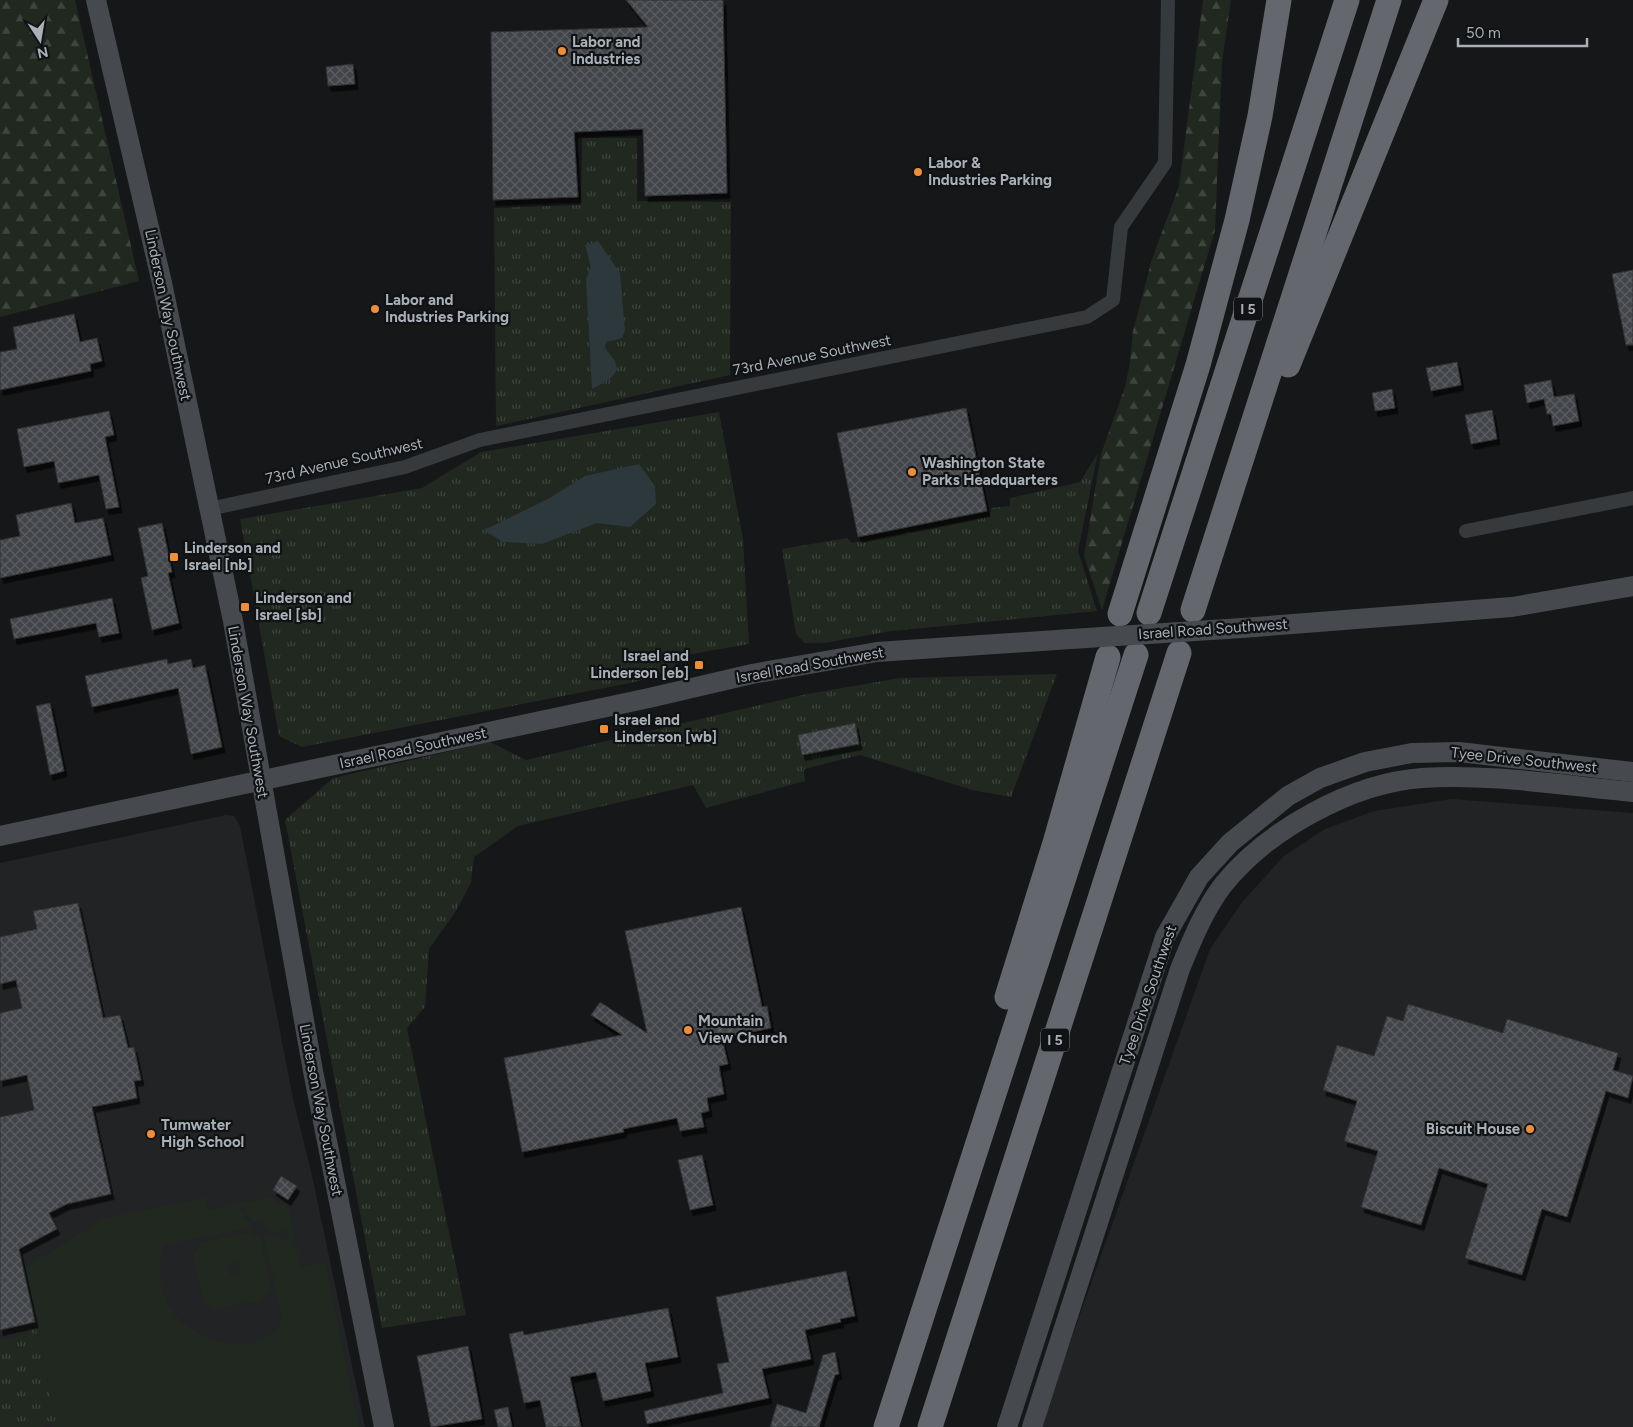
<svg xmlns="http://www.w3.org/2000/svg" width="1633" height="1427" font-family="Figtree,sans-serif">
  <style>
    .built { fill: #222325 }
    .grass { fill: url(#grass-tufts) }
    .forest { fill: url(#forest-firs) }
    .garden { fill: #212820; fill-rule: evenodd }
    .water { fill: #2d383c }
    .building { fill: url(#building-cross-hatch); stroke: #303134; filter: url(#shadow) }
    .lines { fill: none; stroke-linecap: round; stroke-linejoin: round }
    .street { stroke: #373a3d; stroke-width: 14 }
    .secondary { stroke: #46494d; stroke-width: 20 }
    .highway { stroke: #64686e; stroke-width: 25 }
    .secondary-bridge { stroke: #46494d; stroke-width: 20 }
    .poi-dot { fill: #ee8e39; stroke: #111213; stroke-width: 2 }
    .labels { text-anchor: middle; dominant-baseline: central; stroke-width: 4.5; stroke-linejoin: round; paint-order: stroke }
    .shield { fill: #111213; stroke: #7b8186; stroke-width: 1 }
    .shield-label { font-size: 14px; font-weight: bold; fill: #a9b0b8 }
    .poi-label { font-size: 15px; font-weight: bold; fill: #a9b0b8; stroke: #111213; text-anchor: start }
    .street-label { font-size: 15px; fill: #a9b0b8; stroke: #111213 }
  </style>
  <defs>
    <pattern id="grass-tufts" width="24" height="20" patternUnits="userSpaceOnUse" patternTransform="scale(1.25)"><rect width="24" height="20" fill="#212820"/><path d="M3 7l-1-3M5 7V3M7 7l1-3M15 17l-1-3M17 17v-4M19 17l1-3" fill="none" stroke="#3e453e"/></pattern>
    <pattern id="forest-firs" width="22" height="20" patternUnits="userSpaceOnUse" patternTransform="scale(1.25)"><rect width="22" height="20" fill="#212820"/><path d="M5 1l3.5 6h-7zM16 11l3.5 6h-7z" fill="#3e453e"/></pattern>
    <pattern id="building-cross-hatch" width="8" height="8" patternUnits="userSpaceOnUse" patternTransform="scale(1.25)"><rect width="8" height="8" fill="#434548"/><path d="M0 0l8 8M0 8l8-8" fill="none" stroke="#5b5d60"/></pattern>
    <filter id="shadow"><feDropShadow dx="3" dy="5.5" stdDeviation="0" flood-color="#0009"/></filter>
  </defs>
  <rect width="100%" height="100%" fill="#161718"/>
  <g class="built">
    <polygon points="1452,799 1633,813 1633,1427 1040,1427 1210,949 1243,901 1284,856 1325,829 1374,811"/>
    <polygon points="226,815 234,816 240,826 293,1098 311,1171 365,1427 0,1427 0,863"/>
  </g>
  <g class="grass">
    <polygon points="582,138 637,138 637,201 731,202 730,375 496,426 494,208 581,205"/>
    <polygon points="719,412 743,539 749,644 686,655 670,670 635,682 302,747 279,736 240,519 422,488 481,452"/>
    <polygon points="1098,453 1078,551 1097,611 892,631 823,643 805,643 796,634 782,549 847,538 852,543 990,516 991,508 1010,506 1010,498 1080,482"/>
    <polygon points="1057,674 1011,797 972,790 860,755 804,769 805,781 706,808 693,785 518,826 474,857 471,883 456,911 429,949 425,1007 407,1028 466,1315 382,1328 285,820 333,778 490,742 526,760 807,694 900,678"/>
    <polygon points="35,1322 51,1399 86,1427 52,1427 51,1425 40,1427 0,1427 0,1340 28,1334 26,1324"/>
  </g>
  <g class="forest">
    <polygon points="0,0 75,0 139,281 0,317"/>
    <polygon points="1203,0 1231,0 1222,62 1215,230 1102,610 1084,556 1101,454 1125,387 1130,362 1133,331 1152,259 1179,186"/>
  </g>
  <g class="garden">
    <path d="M 206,1197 L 208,1211 L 269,1197 L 289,1208 L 300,1267 L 325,1262 L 359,1427 L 86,1427 L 51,1399 L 23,1269 L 103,1219 ZM 248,1207 L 246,1213 L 254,1222 L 261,1220 L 267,1226 L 269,1230 L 282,1234 L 286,1228 L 288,1240 L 266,1234 L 264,1238 L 282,1320 C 258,1365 186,1341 167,1302 C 158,1284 159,1264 163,1245 L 249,1228 L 251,1224 L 239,1209 Z"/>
    <path d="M 250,1232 L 261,1239 L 271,1288 L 261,1300 L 213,1310 L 204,1304 L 193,1256 L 200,1243 ZM 234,1261 L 240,1265 L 238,1274 L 232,1275 L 227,1271 L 227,1267 Z"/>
  </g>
  <g class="water">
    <polygon points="598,241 620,273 625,331 622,338 606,342 605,348 615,361 617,370 610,379 592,389 586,279 591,267 585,245"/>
    <polygon points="639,464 655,486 656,504 630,527 597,523 542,544 503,542 484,530 548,499 585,476"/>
  </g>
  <g class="building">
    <polygon points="626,0 723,0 727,193 645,196 643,129 574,132 578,197 493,200 491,32 648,27"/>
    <polygon points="353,64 355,84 328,86 326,67"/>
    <polygon points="1633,270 1633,345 1626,345 1612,274"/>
    <polygon points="74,314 80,342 97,338 102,361 90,364 91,371 0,390 0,352 17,349 13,327"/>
    <polygon points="1457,362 1461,385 1431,391 1426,368"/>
    <polygon points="1551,380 1554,397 1574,394 1579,421 1553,426 1551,414 1547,414 1544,399 1527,403 1524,385"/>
    <polygon points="1392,389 1395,408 1375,411 1372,393"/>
    <polygon points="966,408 987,511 858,537 837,433"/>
    <polygon points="1492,410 1497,439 1471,444 1465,415"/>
    <polygon points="109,411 114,435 105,437 119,507 106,509 99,475 58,483 54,461 24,467 17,429"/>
    <polygon points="71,503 75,523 103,518 111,555 0,578 0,540 20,536 16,515"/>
    <polygon points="162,523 172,572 168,573 179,623 152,630 141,578 148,576 138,528"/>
    <polygon points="112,598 119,633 99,637 96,623 14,639 10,619"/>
    <polygon points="167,659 168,664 191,659 193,668 205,665 222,747 191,754 178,688 92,707 85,676"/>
    <polygon points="50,703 64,771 50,775 36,706"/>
    <polygon points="855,723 859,744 802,755 798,735"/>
    <polygon points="78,903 103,1018 120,1015 128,1048 134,1047 141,1080 134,1081 137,1098 92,1107 111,1194 67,1204 49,1213 57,1229 19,1249 35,1322 0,1330 0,1117 34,1110 27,1075 0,1081 0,1013 22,1008 16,980 0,984 0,937 37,929 33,911"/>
    <polygon points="741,907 762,1007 767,1006 771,1028 722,1038 728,1064 719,1066 724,1094 707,1098 709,1111 701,1113 704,1127 680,1131 677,1118 623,1129 624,1132 522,1152 504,1058 622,1035 591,1015 600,1002 647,1033 625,931"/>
    <polygon points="1408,1004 1503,1033 1507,1019 1618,1053 1613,1070 1633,1076 1628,1098 1606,1091 1567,1217 1542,1209 1522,1275 1465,1258 1488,1184 1439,1168 1421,1225 1361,1207 1378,1151 1344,1141 1357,1101 1323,1090 1337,1045 1374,1056 1387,1016 1403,1021"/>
    <polygon points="702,1155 713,1205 690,1210 678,1160"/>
    <polygon points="281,1176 297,1186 288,1200 273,1190"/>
    <polygon points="846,1271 855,1316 840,1319 841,1322 805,1330 811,1359 762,1369 769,1398 647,1424 644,1411 723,1393 717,1364 729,1362 716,1297"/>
    <polygon points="668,1308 678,1357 645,1363 651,1391 603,1401 596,1372 570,1377 581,1427 546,1427 540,1400 524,1403 509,1334 523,1331 524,1335"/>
    <polygon points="468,1346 482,1419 431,1427 417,1356"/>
    <polygon points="835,1352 839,1374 835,1375 819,1427 770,1427 777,1404 806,1413 823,1355"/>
    <polygon points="508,1407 512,1427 498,1427 494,1410"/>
  </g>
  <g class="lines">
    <g class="street">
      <polyline points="209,509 405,467 480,440 1087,317 1113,300 1121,227 1165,163 1168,0"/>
      <polyline points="1466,531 1633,498"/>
    </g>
    <g class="secondary">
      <polyline points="96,0 162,283 233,621 313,1071 384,1427"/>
      <polyline points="1242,628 1512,607 1633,586"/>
      <polyline points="0,836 649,698 752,674 877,652 1071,639"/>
      <polyline points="1007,1427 1165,937 1199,877 1230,843 1288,796 1320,778 1365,762 1412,753 1459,752 1633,772"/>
      <path d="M 1032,1427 L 1180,969 C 1192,940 1204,910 1223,885 C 1267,830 1352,783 1422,778 C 1488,773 1566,786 1633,792"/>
    </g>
    <g class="highway">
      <polyline points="1288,365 1436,0"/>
      <polyline points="1193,610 1389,0"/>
      <polyline points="1149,613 1347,0"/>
      <polyline points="1120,614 1198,365 1237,220 1260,116 1279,0"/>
      <polyline points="1007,997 1055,843 1108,657"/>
      <polyline points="886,1427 1136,655"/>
      <polyline points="930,1427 1179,653"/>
    </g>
    <polyline class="secondary-bridge" points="1071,639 1242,628"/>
  </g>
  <g class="poi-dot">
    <circle cx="562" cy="51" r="5"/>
    <circle cx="918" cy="172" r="5"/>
    <circle cx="375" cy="309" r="5"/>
    <circle cx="912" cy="472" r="5"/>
    <rect x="169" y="552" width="10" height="10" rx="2.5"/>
    <rect x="240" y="602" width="10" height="10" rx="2.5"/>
    <rect x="694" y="660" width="10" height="10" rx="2.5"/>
    <rect x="599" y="724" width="10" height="10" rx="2.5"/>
    <circle cx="688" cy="1030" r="5"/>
    <circle cx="1530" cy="1129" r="5"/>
    <circle cx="151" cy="1134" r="5"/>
  </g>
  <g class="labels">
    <g class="shield">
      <rect x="1234" y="297.5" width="28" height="23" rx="4"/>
      <rect x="1041" y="1028.5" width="28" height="23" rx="4"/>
    </g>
    <g class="shield-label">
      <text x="1248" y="309">I 5</text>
      <text x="1055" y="1040">I 5</text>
    </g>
    <g class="poi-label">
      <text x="572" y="42">Labor and<tspan x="572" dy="17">Industries</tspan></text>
      <text x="928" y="163">Labor &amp;<tspan x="928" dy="17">Industries Parking</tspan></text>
      <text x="385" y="300">Labor and<tspan x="385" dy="17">Industries Parking</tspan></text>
      <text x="922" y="463">Washington State<tspan x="922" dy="17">Parks Headquarters</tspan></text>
      <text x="184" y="548">Linderson and<tspan x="184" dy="17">Israel [nb]</tspan></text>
      <text x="255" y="598">Linderson and<tspan x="255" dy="17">Israel [sb]</tspan></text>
      <text x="689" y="656" text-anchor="end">Israel and<tspan x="689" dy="17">Linderson [eb]</tspan></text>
      <text x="614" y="720">Israel and<tspan x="614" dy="17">Linderson [wb]</tspan></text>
      <text x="698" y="1021">Mountain<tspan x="698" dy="17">View Church</tspan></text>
      <text x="161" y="1125">Tumwater<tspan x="161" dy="17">High School</tspan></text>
      <text x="1520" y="1129" text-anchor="end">Biscuit House</text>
    </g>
    <g class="street-label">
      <text transform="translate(168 315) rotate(78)">Linderson Way Southwest</text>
      <text transform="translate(812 355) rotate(-11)">73rd Avenue Southwest</text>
      <text transform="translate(344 461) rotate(-13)">73rd Avenue Southwest</text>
      <text transform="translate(1213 629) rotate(-4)">Israel Road Southwest</text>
      <text transform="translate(810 665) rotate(-10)">Israel Road Southwest</text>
      <text transform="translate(248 712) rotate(80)">Linderson Way Southwest</text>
      <text transform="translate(413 748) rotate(-12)">Israel Road Southwest</text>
      <text transform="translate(1524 760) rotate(6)">Tyee Drive Southwest</text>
      <text transform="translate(1148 995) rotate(-71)">Tyee Drive Southwest</text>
      <text transform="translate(321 1110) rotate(79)">Linderson Way Southwest</text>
    </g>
  </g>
  <g transform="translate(40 40) rotate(168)" stroke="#111213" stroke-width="4" paint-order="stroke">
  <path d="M0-4L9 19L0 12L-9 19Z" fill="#a9b0b8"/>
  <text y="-8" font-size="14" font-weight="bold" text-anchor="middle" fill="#a9b0b8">N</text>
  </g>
  <path d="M1458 38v8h129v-8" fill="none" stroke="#a9b0b8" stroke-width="2.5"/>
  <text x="1466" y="38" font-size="15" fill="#a9b0b8" stroke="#111213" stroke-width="4" paint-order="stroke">50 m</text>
</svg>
